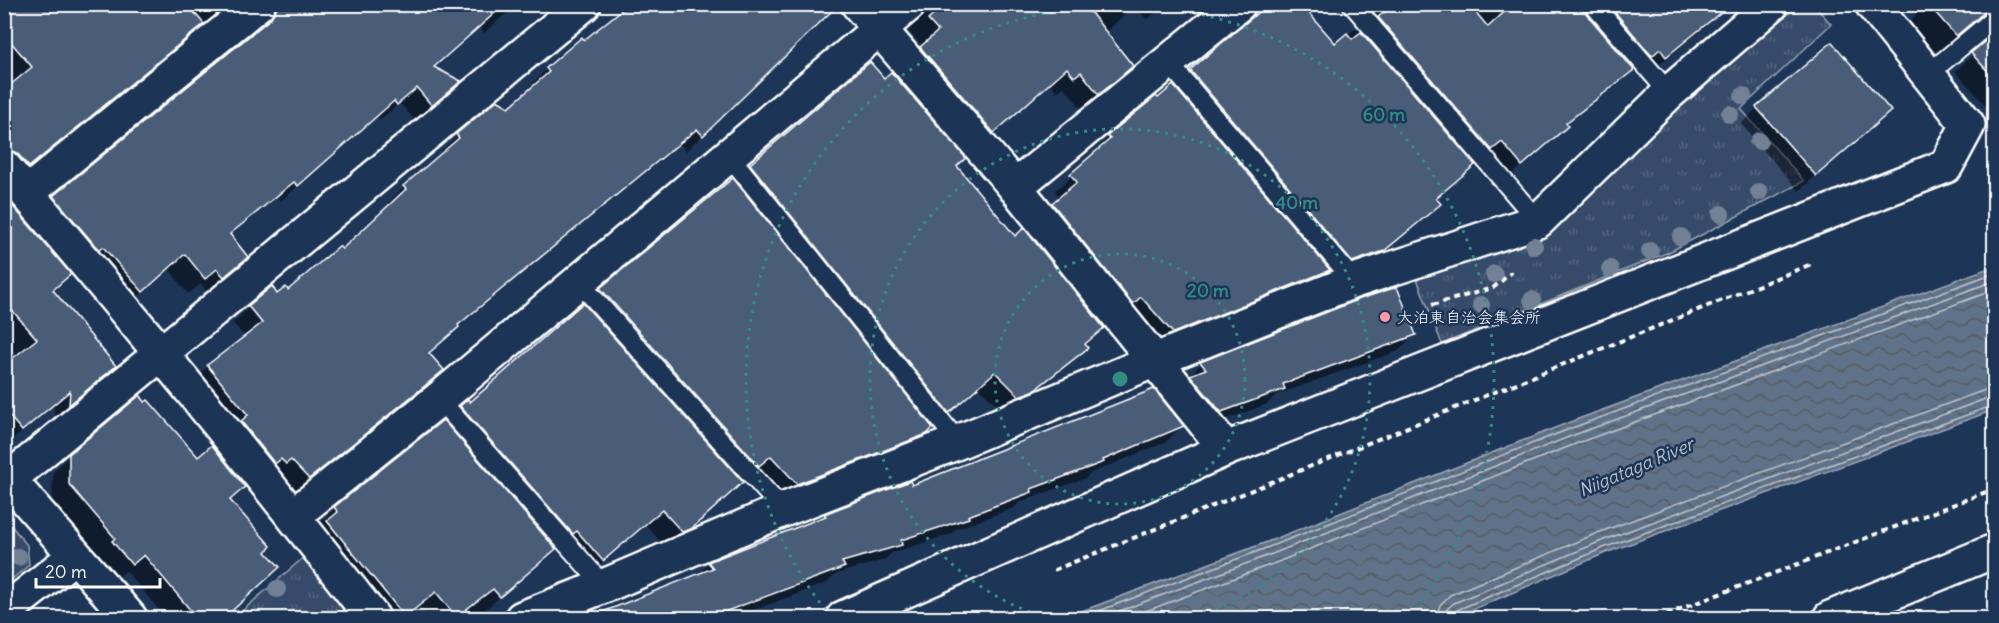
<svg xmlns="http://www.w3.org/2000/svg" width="1999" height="623" font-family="Delius,'Klee One',sans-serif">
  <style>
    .grass { fill: url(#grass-tufts); stroke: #9aa5b4; stroke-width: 1.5 }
    .water { fill: url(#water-waves); stroke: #a0aab8; stroke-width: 1.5 }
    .shadow { fill: #0007 }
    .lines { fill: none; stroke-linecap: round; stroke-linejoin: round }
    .shore { stroke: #c0c7d0; stroke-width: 1.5 }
    .building { fill: #4a5d79; stroke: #fff; stroke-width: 1.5 }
    .lane-casing { stroke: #fff; stroke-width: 22 }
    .street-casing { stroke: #fff; stroke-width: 38 }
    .secondary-casing { stroke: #fff; stroke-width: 38 }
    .path { stroke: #fff; stroke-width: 4; stroke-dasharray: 6 4.5; stroke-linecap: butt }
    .lane { stroke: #1d3557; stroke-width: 18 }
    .street { stroke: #1d3557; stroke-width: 33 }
    .secondary { stroke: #1d3557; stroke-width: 33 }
    .tree { fill: #738196 }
    .ring { fill: none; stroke: #338b84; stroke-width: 3; stroke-dasharray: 3 6 }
    .poi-dot { fill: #ff9aa2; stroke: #1d3557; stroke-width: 2 }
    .labels { text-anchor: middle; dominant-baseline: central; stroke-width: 5; stroke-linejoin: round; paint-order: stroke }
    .poi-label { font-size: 16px; fill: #fff; stroke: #1d3557; text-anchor: start }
    .water-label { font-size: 18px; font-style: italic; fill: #b8c0ca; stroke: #1d3557 }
    .centre { fill: #338b84; stroke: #1d3557; stroke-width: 3 }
    .ring-label { font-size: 18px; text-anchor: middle; font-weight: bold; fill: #338b84; stroke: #1d3557; stroke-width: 5; stroke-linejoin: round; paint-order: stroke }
  </style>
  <defs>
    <pattern id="grass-tufts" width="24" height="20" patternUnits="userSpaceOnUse" patternTransform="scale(1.5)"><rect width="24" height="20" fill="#364b69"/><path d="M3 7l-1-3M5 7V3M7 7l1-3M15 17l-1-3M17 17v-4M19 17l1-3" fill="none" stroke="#546680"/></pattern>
    <pattern id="water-waves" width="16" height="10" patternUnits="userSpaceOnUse" patternTransform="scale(1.5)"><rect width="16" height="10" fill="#617289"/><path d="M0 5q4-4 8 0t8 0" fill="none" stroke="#555d67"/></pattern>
  </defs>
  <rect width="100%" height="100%" fill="#1d3557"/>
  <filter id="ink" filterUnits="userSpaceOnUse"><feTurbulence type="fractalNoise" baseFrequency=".0167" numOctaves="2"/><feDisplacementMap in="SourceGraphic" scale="12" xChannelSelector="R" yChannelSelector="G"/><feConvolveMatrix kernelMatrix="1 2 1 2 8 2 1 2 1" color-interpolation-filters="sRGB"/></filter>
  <g filter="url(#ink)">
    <g class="grass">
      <polygon points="1800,5 1814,5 1831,24 1741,109 1804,181 1669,252 1442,344 1414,271 1543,226 1678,103"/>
      <polygon points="5,518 27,545 29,565 5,585"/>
      <polygon points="304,557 355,618 234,618"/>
    </g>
    <polygon class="water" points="1994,266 1994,410 1608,552 1453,618 1063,618 1267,542 1570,422"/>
    <g class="shadow">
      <polygon points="4,4 230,4 12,182 4,175"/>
      <polygon points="251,4 517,4 484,33 480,27 433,68 458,82 415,121 400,103 380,120 377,116 281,201 277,197 229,236 246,257 207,292 201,284 188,294 169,269 126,307 38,213 54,197 260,29 261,18"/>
      <polygon points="903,4 1165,4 1147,20 1134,6 1105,33 1131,66 1082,109 1064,87 1057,92 1050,83 977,148 905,64 923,47 909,32 911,27 912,18"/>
      <polygon points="1270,4 1335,45 1356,28 1358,30 1372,16 1362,4 1714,4 1720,12 1704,28 1650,72 1644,64 1635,71 1633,68 1616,85 1565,125 1566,126 1551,142 1505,180 1485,157 1475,165 1474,163 1435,199 1439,204 1422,221 1365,268 1335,278 1328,270 1312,286 1157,348 1037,220 1061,198 1055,191 1095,155 1093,153 1108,137 1174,88 1191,71"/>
      <polygon points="1906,4 1994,4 1994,101 1987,107 1955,71 1987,42 1989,35 1985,28 1975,24 1969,27 1938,52 1937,50 1929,57 1904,27 1916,15"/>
      <polygon points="822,20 686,151 680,144 457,327 428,354 442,370 409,400 292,494 192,382 208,366 245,337 233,323 249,307 288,292 342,251 390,205 388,203 404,187 443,154 441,151 457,136 497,102 509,109 533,88 531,85 547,69 584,42"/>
      <polygon points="1757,108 1889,111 1799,191 1741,124"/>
      <polygon points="751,165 955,166 1015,238 1102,328 1070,363 1015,406 1003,411 978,387 909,450 781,499 754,470 674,544 666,548 646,525 586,576 560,546 556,549 555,548 476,618 429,618 420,607 405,618 379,618 319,524 335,508 442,422 444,424 461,407 470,404 584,307 601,290 733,180 734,182"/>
      <polygon points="4,199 69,274 52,291 114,366 98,382 54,419 54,405 5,446"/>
      <polygon points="1361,300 1414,335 1398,351 1276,395 1267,404 1204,428 1185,379 1201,364"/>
      <polygon points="1182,426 1166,442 1091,473 1086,478 1020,502 1014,508 956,529 951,534 892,553 884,560 836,574 827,583 732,618 590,618 630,606 697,576 709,563 909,483 912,487"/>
      <polygon points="70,455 198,459 243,487 229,501 264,552 261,584 222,618 166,618 126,571 114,581 96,559 99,556 52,502 53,472"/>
      <polygon points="63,611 70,618 54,618"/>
    </g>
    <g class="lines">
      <g class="shore">
        <polyline points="1080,618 1269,547 1572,428 1994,273"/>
        <polyline points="1101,618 1272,554 1574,435 1994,281"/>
        <polyline points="1127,618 1275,563 1578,443 1994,290"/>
        <polyline points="1436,618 1440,605 1450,595 1600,532 1985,390 1994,389"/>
        <polyline points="1445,618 1447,609 1454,603 1604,540 1988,398 1994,398"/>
        <polyline points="1453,618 1453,614 1457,610 1606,547 1994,405"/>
      </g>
    </g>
    <g class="building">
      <polygon points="4,4 187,4 204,24 29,167 18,154 11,150 4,149 4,90 32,67 4,34"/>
      <polygon points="279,4 505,4 434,67 461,81 432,106 417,88 397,105 394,101 298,186 294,182 230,234 248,257 224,277 217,269 205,279 185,254 143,292 103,247 99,250 53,196 270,19"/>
      <polygon points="629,4 839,4 703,136 697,129 458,325 459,327 429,353 444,370 427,384 309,479 291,460 286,464 281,459 275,464 241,421 248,415 207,365 262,323 248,306 272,286 277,294 286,287 288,290 339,246 342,249 406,189 403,186 459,138 456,134 497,100 509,107 549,72 546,68 582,37 584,40"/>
      <polygon points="945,4 1084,4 1133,66 1099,95 1081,72 1074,77 1067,68 994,133 920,47 938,31 928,20"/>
      <polygon points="1268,4 1301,4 1335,43 1347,33 1352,39 1361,32 1475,165 1436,198 1441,204 1384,251 1352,262 1190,70"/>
      <polygon points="1394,4 1469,4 1488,27 1513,4 1582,4 1584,11 1634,70 1566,123 1568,126 1522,166 1502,142 1492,150 1378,17"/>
      <polygon points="1608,4 1731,4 1666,57 1660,49 1652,56"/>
      <polygon points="1928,4 1995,4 1995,8 1987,10 1956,36"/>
      <polygon points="1995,33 1995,79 1971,53"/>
      <polygon points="1832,42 1891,111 1816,176 1756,107"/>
      <polygon points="870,62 884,78 891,72 966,158 957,166 1015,236 1024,228 1104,328 1085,344 1088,348 1033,391 1019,396 995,372 949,413 750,164"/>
      <polygon points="1173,85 1330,270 1173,333 1141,297 1133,304 1052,203 1077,182 1070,174 1110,139 1107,136 1156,96 1158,98"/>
      <polygon points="733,178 933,428 927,434 797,484 771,456 759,466 600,288"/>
      <polygon points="4,196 71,274 53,290 116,366 69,405 70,391 22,431 4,410 4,365 37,339 4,301"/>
      <polygon points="1397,287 1416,335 1283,384 1285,389 1221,412 1190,375 1206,369 1200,362 1360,299"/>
      <polygon points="583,303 743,482 691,529 682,532 662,510 603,561 577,531 573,534 460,406 468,399 470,402"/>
      <polygon points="1154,389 1184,426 1103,460 1104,462 1031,489 1032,492 968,516 969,518 901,540 902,545 842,562 845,567 708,618 591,618 590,617 713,568 708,562 826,516 824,514 910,481 912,485"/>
      <polygon points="140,395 145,402 148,400 198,457 212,445 245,487 230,500 271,546 266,552 280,567 224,618 197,618 144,555 132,565 112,541 115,538 69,484 69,454"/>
      <polygon points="443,420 556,549 500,597 493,589 456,617 436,592 405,617 327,521 338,512 334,507"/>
    </g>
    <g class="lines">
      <g class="lane-casing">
        <g id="lane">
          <polyline points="1352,4 1538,221"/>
          <polyline points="1593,4 1669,93"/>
          <polyline points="1168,62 1354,281"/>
          <polyline points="1928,74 1994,19"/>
          <polyline points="728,154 958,442"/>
          <polyline points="579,282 783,510"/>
          <polyline points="439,399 604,586"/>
        </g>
      </g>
      <g class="street-casing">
        <g id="street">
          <polyline points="858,4 1015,187 1226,449"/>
          <path d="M 4,167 C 131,315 254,465 373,618"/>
          <polyline points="1015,187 1239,4"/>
          <polyline points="27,193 258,4"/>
          <polyline points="9,479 584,4"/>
          <polyline points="294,515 439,399 909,4"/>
          <polyline points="4,612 75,556"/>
          <polyline points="522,618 604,586 783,510 958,442 1153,361 1354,281 1538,221 1669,93 1772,4"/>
          <polyline points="843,618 1226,449 1946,166 1968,125 1872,4"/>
          <polyline points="1830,618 1994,551"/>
        </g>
      </g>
      <g class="secondary-casing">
        <polyline id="secondary" points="4,474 130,618"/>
      </g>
      <g class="path">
        <polyline points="1432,305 1493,288 1512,272"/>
        <polyline points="1054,570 1809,265 1808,262"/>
        <polyline points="1657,618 1994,489"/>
      </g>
      <use href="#lane" class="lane"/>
      <use href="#street" class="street"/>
      <use href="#secondary" class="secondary"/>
    </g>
    <g class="tree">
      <circle cx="1743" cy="96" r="9"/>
      <circle cx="1730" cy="114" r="9"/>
      <circle cx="1759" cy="141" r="9"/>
      <circle cx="1759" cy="192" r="9"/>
      <circle cx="1721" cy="214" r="9"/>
      <circle cx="1681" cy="237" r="9"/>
      <circle cx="1534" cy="246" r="9"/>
      <circle cx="1650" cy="251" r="9"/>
      <circle cx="1610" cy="269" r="9"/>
      <circle cx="1494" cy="274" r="9"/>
      <circle cx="1532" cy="300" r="9"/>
      <circle cx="1481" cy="305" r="9"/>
      <circle cx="18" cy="557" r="9"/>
      <circle cx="277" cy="589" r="9"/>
    </g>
  </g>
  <g class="ring">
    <circle cx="1120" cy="379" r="125"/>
    <path d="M1047 618A250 250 0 1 1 1193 618"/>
    <path d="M831 617A374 374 0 1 1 1409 617"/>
  </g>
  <circle class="poi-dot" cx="1385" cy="317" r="6"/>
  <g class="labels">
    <g class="poi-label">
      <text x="1397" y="317">大泊東自治会集会所</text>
    </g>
    <g class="water-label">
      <text transform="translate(1636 467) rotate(-23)">Niigataga River</text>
    </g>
  </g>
  <circle cx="1120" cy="379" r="9" class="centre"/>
  <g class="ring-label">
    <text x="1384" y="121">60 m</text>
    <text x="1297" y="209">40 m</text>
    <text x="1208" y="297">20 m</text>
  </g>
  <rect width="1999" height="623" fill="none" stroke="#1d3557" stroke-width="24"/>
  <rect x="12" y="12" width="1975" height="599" fill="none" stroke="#fff" stroke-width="2" filter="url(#ink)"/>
  <path d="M36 578v9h124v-9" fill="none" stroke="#ffffff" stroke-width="3"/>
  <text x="45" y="578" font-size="18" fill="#ffffff" stroke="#1d3557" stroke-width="4.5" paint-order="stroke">20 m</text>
</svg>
